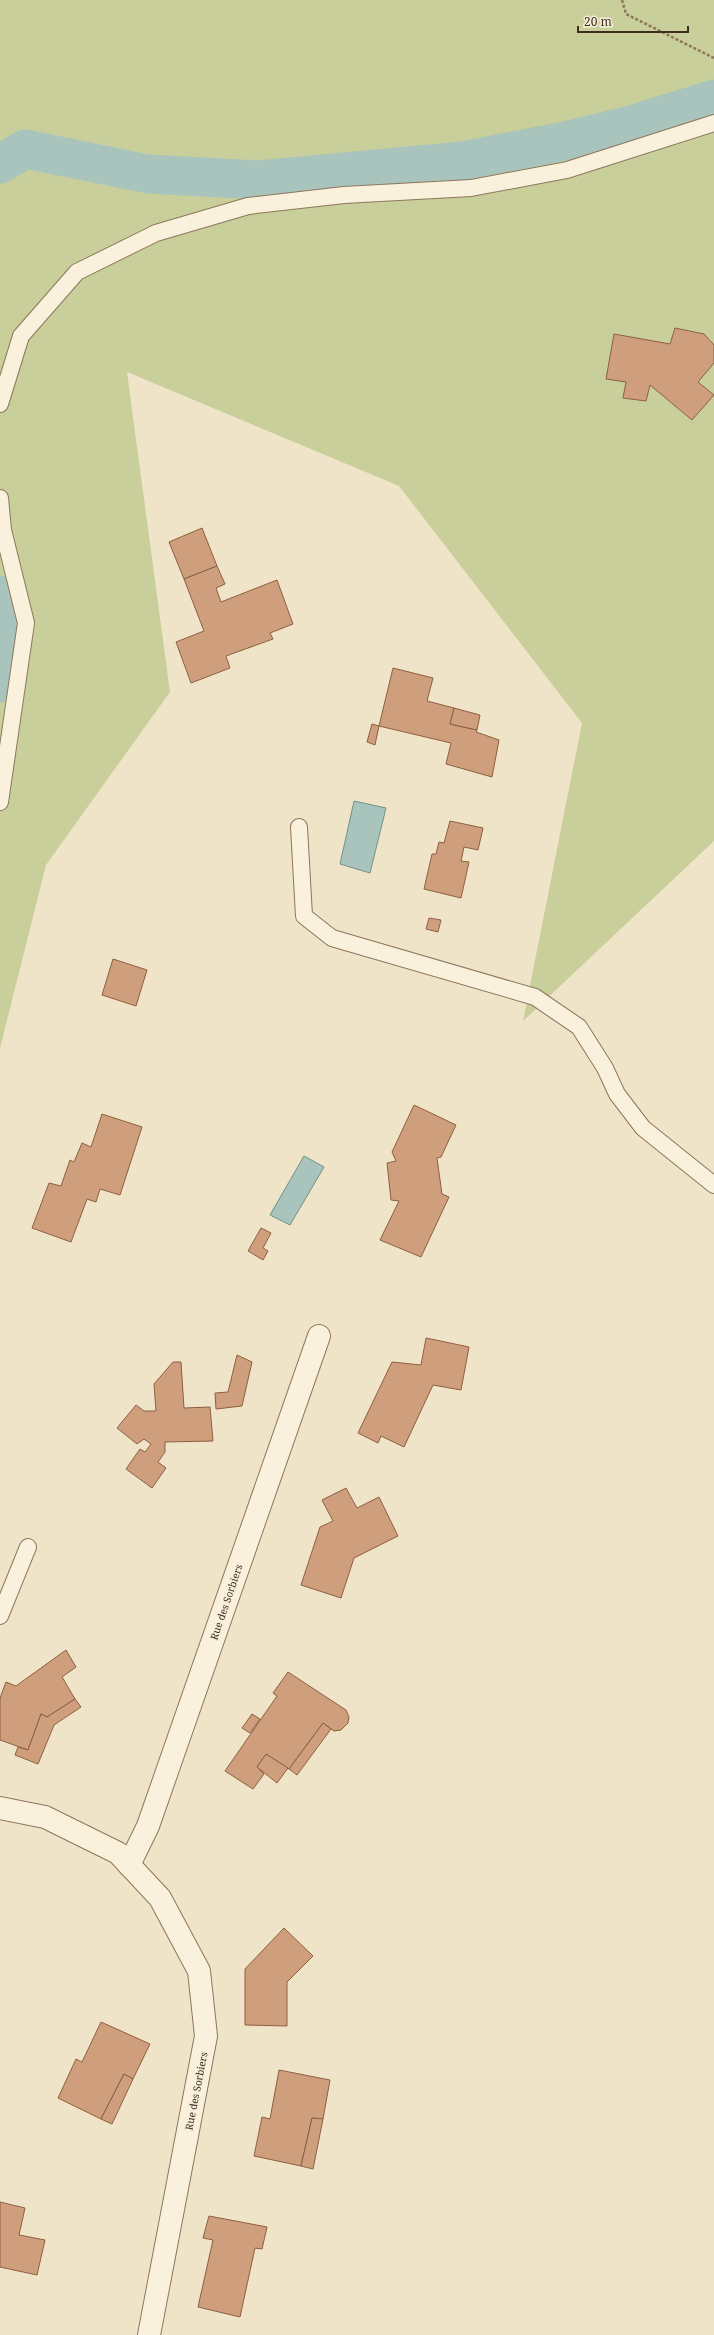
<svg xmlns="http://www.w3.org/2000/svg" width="714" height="2335" font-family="'Noto Serif',serif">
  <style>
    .green { fill: #c9cf9b }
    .water { fill: #a9c4bc; stroke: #6f938a }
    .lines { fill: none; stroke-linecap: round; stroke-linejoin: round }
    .canal { stroke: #a9c4bc; stroke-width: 39 }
    .building { fill: #cf9f7d; stroke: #8d5f41 }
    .service-casing { stroke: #8d765c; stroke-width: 18 }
    .minor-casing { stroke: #8d765c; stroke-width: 24 }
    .path { stroke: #8d765c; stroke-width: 2.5; stroke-dasharray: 3 2; stroke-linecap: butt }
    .service { stroke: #faf1dc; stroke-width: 16 }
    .minor { stroke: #faf1dc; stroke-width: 22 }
    .labels { text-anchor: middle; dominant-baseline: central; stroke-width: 3; stroke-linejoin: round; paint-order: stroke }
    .street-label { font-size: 10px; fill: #3d2e20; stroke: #f7eed8 }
  </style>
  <rect width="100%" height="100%" fill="#f0e4c8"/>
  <polygon class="green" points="0,0 714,0 714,841 523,1021 582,723 399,486 127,372 170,692 46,865 0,1048"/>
  <g class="water">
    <polygon points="354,801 386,808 370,873 340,864"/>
    <polygon points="304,1156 324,1167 290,1225 270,1215"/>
  </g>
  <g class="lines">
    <g class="canal">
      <polyline points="0,164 25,149 148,174 258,180 462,161 565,141 627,126 714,99"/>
      <polyline points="0,595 3,669 0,683"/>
    </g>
  </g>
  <g class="building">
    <polygon points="675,328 704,334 714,345 714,363 698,382 714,395 692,420 650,385 646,401 623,398 626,382 606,379 614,334 670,344"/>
    <polygon points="202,528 217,566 184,579 169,542"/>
    <polygon points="217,566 225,584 216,588 221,602 277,580 293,624 270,633 273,639 226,656 230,668 191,683 176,642 204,631 184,579"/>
    <polygon points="393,668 433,678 427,701 454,708 450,724 477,730 476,732 499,740 492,777 446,764 451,743 379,726"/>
    <polygon points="454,708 480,715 477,730 450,724"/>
    <polygon points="372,724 379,726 375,745 367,742"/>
    <polygon points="450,821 483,828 478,850 464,847 461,861 469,862 461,898 424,889 432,854 436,854 439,842 444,843"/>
    <polygon points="429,918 441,920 438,932 426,929"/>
    <polygon points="113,959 147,970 136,1006 102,995"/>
    <polygon points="414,1105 456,1125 441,1157 437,1158 442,1194 449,1197 421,1257 380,1240 399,1201 391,1200 387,1163 396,1161 392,1152"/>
    <polygon points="102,1114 142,1127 120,1195 100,1189 96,1202 87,1199 71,1242 32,1228 49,1183 61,1186 70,1160 74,1162 82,1143 91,1147"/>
    <polygon points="261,1228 271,1233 263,1248 268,1251 263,1260 248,1251"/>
    <polygon points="426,1338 469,1347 461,1390 433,1385 404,1447 381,1436 378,1443 358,1433 392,1362 421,1365"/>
    <polygon points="237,1355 252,1362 242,1406 216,1409 215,1393 228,1392"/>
    <polygon points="173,1362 181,1362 184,1408 210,1407 213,1441 165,1442 165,1452 158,1462 166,1468 152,1488 126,1469 140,1449 145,1452 151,1444 144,1439 137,1444 117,1428 136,1405 144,1411 156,1411 154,1384"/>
    <polygon points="346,1488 357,1508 379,1497 398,1536 354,1558 341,1598 301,1585 320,1527 333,1521 322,1500"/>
    <polygon points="66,1650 76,1667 62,1677 75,1699 47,1717 41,1714 28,1750 0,1740 0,1698 6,1682 16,1686"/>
    <polygon points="288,1672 346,1710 349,1717 348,1723 341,1730 334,1731 323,1723 289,1769 266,1754 257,1767 264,1774 253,1789 225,1771 277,1696 273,1693"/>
    <polygon points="75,1699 81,1707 54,1725 38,1764 15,1755 18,1747 28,1750 41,1714 47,1717"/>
    <polygon points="252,1714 260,1719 250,1733 242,1728"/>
    <polygon points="323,1723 331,1729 297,1775 289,1769"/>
    <polygon points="266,1754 288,1768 277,1783 257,1767"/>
    <polygon points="284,1928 313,1956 287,1982 287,2026 245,2025 245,1969"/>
    <polygon points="101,2022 150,2044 133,2079 124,2074 101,2119 58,2098 76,2059 82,2062"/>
    <polygon points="279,2070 330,2080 323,2119 312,2118 301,2166 254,2156 262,2117 270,2119"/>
    <polygon points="124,2074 133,2079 112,2124 101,2119"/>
    <polygon points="312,2118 323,2119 313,2169 301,2166"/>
    <polygon points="0,2202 25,2208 19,2235 45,2240 37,2275 0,2267"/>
    <polygon points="209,2216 267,2227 262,2249 255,2248 240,2317 198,2307 213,2240 203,2238"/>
  </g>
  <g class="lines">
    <g class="service-casing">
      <g id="service">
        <polyline points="0,404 21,336 77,272 156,233 248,206 344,195 471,188 567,170 714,123"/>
        <polyline points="0,498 3,530 26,623 0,802"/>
        <polyline points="299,827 304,916 332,938 535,997 579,1027 605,1068 617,1094 643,1128 714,1185"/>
        <polyline points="0,1616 28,1547"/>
      </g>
    </g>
    <g class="minor-casing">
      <g id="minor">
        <polyline points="0,1808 45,1817 118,1853 160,1898 199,1971 206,2036 149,2335"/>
        <polyline points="129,1865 148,1826 319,1336"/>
      </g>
    </g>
    <polyline class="path" points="622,0 626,14 714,58"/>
    <use href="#service" class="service"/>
    <use href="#minor" class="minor"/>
  </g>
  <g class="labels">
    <g class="street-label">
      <text transform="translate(226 1602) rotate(-71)">Rue des Sorbiers</text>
      <text transform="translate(196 2091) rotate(-79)">Rue des Sorbiers</text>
    </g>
  </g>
  <path d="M578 26v6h110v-6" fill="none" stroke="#3d2e20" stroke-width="2"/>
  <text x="584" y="26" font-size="12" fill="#3d2e20" stroke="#f7eed8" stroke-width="3" paint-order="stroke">20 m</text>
</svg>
